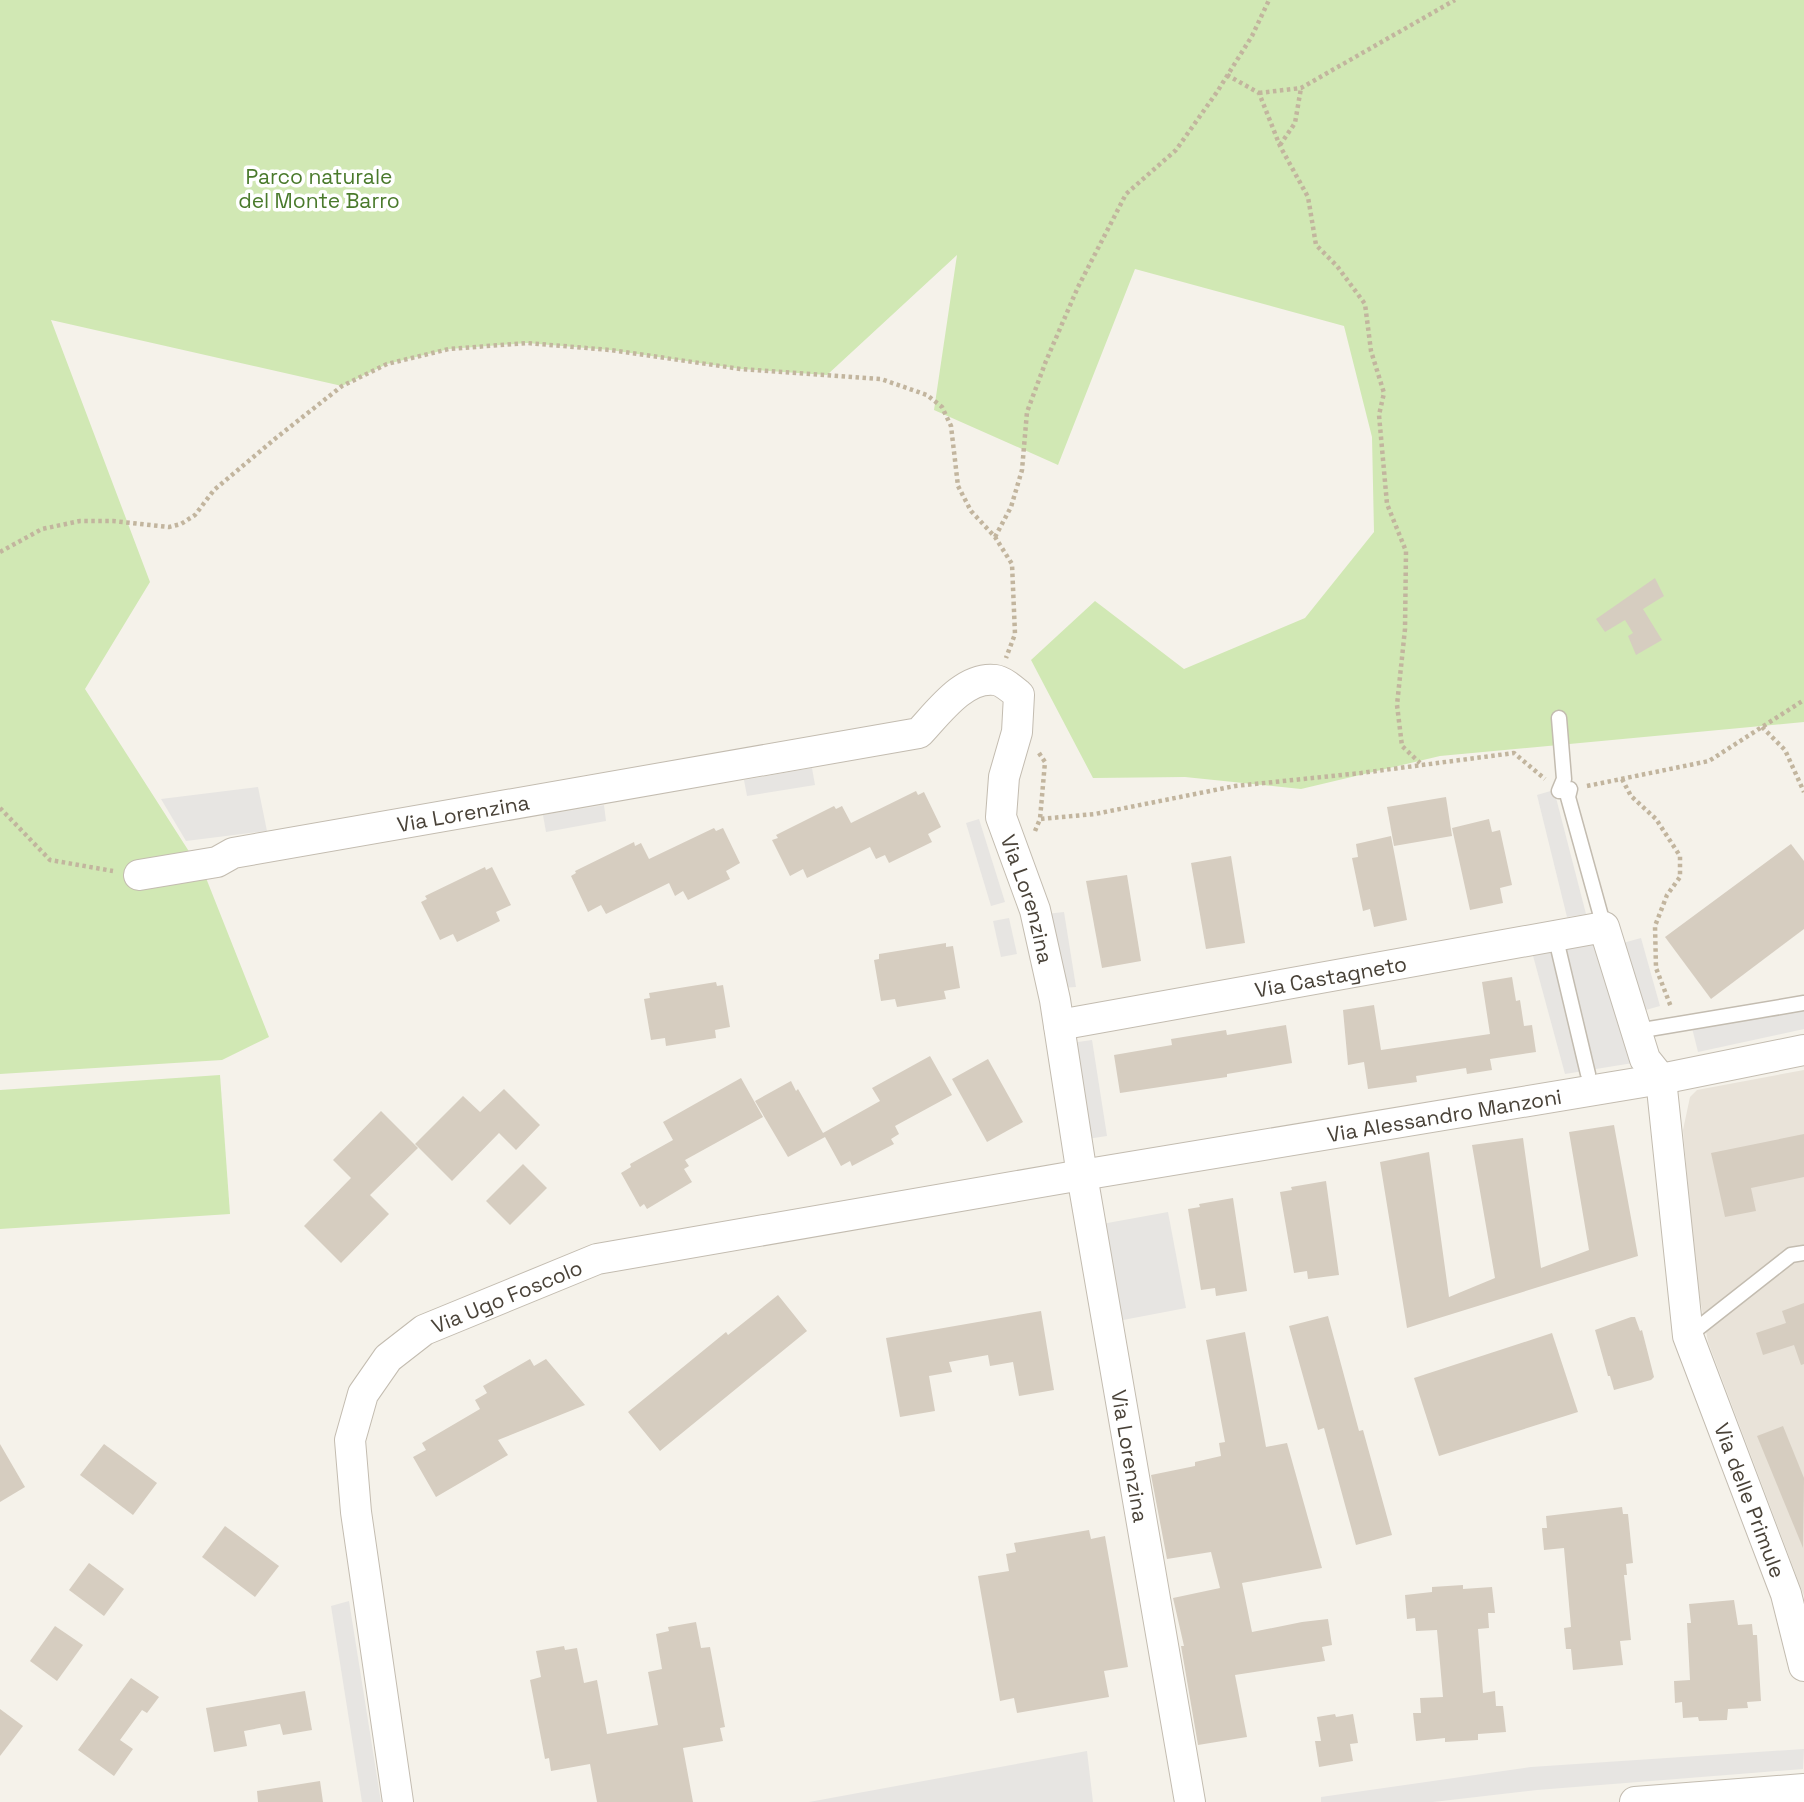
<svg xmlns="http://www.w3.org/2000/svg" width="1804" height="1802" font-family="'Space Grotesk',sans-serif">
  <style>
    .residential { fill: #e9e3d9 }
    .green { fill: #d1e8b4 }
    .parking { fill: #e7e5e2 }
    .building { fill: #d6cdc0 }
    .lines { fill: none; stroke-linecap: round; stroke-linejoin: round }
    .service-casing { stroke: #c3bcb0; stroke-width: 17 }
    .minor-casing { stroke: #c3bcb0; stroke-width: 32 }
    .path { stroke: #c2b59e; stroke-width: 4.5; stroke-dasharray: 3.5 3.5; stroke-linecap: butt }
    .service { stroke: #fff; stroke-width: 14 }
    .minor { stroke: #fff; stroke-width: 30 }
    .labels { text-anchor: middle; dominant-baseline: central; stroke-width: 7; stroke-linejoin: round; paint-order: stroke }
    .park-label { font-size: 21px; fill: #4a7a2c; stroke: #fff }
    .street-label { font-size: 21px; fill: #494238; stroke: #fff }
  </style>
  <rect width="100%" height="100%" fill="#f5f2ea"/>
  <polygon class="residential" points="1804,1070 1804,1596 1708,1342 1695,1272 1683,1130 1690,1097 1697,1090"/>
  <g class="green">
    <polygon points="0,0 1804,0 1804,722 1440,756 1301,789 1185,777 1093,778 1031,660 1095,601 1184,669 1305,618 1374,532 1372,437 1344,326 1135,269 1058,465 934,410 957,255 827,375 741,369 610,350 527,343 449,349 387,364 342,386 51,320 150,582 85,689 206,878 269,1037 222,1060 0,1074"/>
    <polygon points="220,1075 230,1214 0,1229 0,1090"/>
  </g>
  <g class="parking">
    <polygon points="812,768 815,785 747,796 744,780"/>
    <polygon points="258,787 267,831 186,841 161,799"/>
    <polygon points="1554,790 1586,914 1567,917 1537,795"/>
    <polygon points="604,805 606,821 546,832 543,815"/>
    <polygon points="979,819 1005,902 991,906 966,823"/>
    <polygon points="1064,912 1076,987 1059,988 1046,914"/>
    <polygon points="1009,918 1017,954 1001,957 993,921"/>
    <polygon points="1641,938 1660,1006 1642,1011 1623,943"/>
    <polygon points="1596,943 1633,1063 1565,1074 1532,952"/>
    <polygon points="1804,1008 1804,1029 1698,1052 1692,1028"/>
    <polygon points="1092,1040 1107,1136 1087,1139 1071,1043"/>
    <polygon points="1168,1212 1186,1308 1123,1320 1102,1224"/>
    <polygon points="349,1601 381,1802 362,1802 331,1606"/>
    <polygon points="1804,1749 1803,1769 1537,1790 1433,1802 1321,1802 1321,1797 1531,1767"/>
    <polygon points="1087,1751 1093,1802 809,1802"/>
  </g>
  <g class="building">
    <polygon points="1655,578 1664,596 1643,609 1662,640 1636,655 1628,636 1633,633 1625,620 1605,632 1596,619"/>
    <polygon points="916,791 918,795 924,792 941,827 928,834 932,842 889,863 885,855 876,859 870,847 807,878 803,869 790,876 772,840 778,838 776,835 834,806 836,809 842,806 851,823"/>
    <polygon points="1446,797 1452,836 1394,846 1387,807"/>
    <polygon points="1489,819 1492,832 1500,830 1512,885 1500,888 1503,903 1470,910 1452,828"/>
    <polygon points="714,828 716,831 723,828 740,863 726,871 730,879 688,900 683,891 675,896 669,883 606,914 601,905 588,912 571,876 576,873 575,871 634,842 635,846 641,843 649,859"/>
    <polygon points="1391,836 1407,920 1374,927 1370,909 1363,911 1352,858 1358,857 1356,844"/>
    <polygon points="1791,844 1804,861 1804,929 1711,999 1665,937"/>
    <polygon points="1231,856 1245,943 1206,949 1191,863"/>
    <polygon points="485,867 486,870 492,867 511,905 496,912 500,921 490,926 457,942 453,934 440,940 421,902 427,899 425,896"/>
    <polygon points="1127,875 1141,961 1102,968 1086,881"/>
    <polygon points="946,943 946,947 953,946 960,988 944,991 946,999 897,1007 895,999 881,1001 874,960 879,959 879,954"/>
    <polygon points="1512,977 1516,1001 1520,1000 1524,1026 1532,1025 1536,1052 1490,1059 1492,1070 1467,1074 1466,1068 1416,1076 1417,1082 1368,1089 1364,1062 1348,1065 1343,1010 1374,1005 1381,1050 1490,1034 1482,982"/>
    <polygon points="716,982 717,986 723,985 730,1027 715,1030 716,1038 666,1046 665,1038 651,1040 644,999 650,998 649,993"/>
    <polygon points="1286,1025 1292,1063 1227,1074 1227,1077 1120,1093 1114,1055 1172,1045 1171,1039 1226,1030 1227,1035"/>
    <polygon points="930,1056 952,1095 895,1126 899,1134 891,1139 894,1144 852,1166 850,1161 841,1166 825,1137 788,1157 755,1101 791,1081 796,1091 798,1089 823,1133 880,1101 872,1088"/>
    <polygon points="988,1059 1023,1122 987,1142 952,1079"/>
    <polygon points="741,1078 763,1117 685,1160 689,1166 684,1169 692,1182 647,1209 644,1204 640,1207 621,1173 631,1167 630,1164 673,1140 663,1122"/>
    <polygon points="504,1089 540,1125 516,1150 499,1133 452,1181 415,1144 463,1096 480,1112"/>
    <polygon points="381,1111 418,1148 370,1195 389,1214 341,1263 304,1226 351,1178 333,1160"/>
    <polygon points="1614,1125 1638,1256 1407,1328 1380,1162 1429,1152 1449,1297 1495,1278 1472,1145 1523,1138 1541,1268 1589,1250 1569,1132"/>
    <polygon points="1804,1134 1804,1177 1751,1188 1756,1211 1725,1217 1711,1153"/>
    <polygon points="523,1164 547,1188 510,1225 486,1201"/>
    <polygon points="1326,1181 1339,1275 1308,1279 1307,1271 1294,1273 1280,1192 1292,1190 1291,1187"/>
    <polygon points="1233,1198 1247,1291 1216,1296 1215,1288 1201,1290 1188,1209 1200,1207 1199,1204"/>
    <polygon points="778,1295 807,1331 660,1451 628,1412 726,1332 728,1335"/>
    <polygon points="1804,1303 1804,1364 1801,1365 1794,1345 1763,1355 1756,1333 1786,1323 1782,1311"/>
    <polygon points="1041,1311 1054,1390 1019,1396 1013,1362 990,1366 988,1355 949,1362 952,1372 929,1376 935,1411 900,1417 886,1338"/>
    <polygon points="1328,1316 1359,1431 1363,1430 1392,1535 1356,1545 1324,1428 1318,1430 1289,1326"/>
    <polygon points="1631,1317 1635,1317 1640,1331 1642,1330 1654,1377 1651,1380 1614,1390 1610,1376 1608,1376 1595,1330"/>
    <polygon points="1245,1332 1266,1447 1287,1443 1322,1568 1242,1583 1252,1632 1302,1622 1328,1619 1332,1645 1322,1647 1325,1661 1235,1675 1247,1737 1198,1745 1181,1646 1184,1646 1173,1598 1220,1588 1211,1552 1167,1559 1151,1475 1195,1466 1195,1462 1221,1456 1219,1443 1225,1442 1206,1340"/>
    <polygon points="1552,1333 1578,1412 1439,1456 1414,1378"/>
    <polygon points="530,1359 534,1366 546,1359 585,1405 498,1440 508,1455 436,1497 413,1457 426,1450 422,1443 480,1409 475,1400 487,1393 483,1386"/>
    <polygon points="1783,1426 1804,1478 1803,1548 1757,1436"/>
    <polygon points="0,1444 25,1487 0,1502"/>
    <polygon points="104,1444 157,1483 133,1515 80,1475"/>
    <polygon points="1622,1507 1623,1514 1628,1514 1633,1563 1626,1564 1627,1575 1624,1575 1631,1640 1620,1641 1623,1665 1573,1670 1571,1649 1566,1649 1564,1628 1571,1627 1564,1548 1544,1550 1542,1528 1547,1528 1546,1516"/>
    <polygon points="225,1526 279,1566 255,1597 202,1557"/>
    <polygon points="1089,1530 1091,1539 1105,1536 1128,1667 1104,1671 1109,1697 1017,1713 1014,1698 1000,1701 978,1576 1009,1571 1006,1554 1016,1552 1014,1543"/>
    <polygon points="89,1563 124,1589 104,1616 69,1590"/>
    <polygon points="1463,1585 1463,1589 1492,1587 1495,1613 1488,1613 1489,1628 1478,1629 1483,1693 1495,1691 1496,1706 1503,1706 1506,1732 1478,1734 1478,1740 1445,1742 1445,1738 1416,1741 1413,1713 1421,1713 1420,1698 1443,1697 1437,1630 1416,1631 1415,1618 1407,1619 1405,1595 1432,1592 1432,1587"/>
    <polygon points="1734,1600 1738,1625 1752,1624 1753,1635 1757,1635 1761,1701 1747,1702 1748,1708 1728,1709 1727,1720 1699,1721 1698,1717 1683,1718 1682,1702 1675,1703 1674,1681 1690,1680 1687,1623 1691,1623 1689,1604"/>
    <polygon points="696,1622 701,1648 710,1647 725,1727 720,1728 723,1741 683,1748 693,1802 597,1802 590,1764 551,1771 549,1758 545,1759 530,1680 541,1677 536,1651 564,1646 565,1650 577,1648 584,1683 597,1680 607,1734 658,1725 648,1672 662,1669 656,1634 669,1631 668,1627"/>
    <polygon points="55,1626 83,1645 57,1681 30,1661"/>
    <polygon points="131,1678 159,1697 147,1713 142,1710 120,1740 133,1749 114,1776 78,1750"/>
    <polygon points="305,1691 312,1730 283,1735 280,1724 244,1731 247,1746 214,1752 206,1708"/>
    <polygon points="0,1709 23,1726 0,1756"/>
    <polygon points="1335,1714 1336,1717 1353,1714 1358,1743 1350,1744 1353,1761 1319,1767 1315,1741 1321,1741 1317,1717"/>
    <polygon points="320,1781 323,1802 258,1802 257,1791"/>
  </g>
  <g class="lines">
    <g class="service-casing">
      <g id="service">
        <polyline points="1559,718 1564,779 1559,791 1570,789 1568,797 1604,927"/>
        <polyline points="1555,935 1588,1074"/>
        <polyline points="1637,1031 1804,1003"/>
        <polyline points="1688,1336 1791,1255 1804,1253"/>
      </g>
    </g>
    <g class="minor-casing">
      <g id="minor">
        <path id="s1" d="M 139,875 L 217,862 L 233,853 L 919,733 C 938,713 964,676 995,680 C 1003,681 1013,690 1019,695 L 1017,732 L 1004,777 L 1001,817 L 1035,910 L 1055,1000 L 1082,1175 L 1190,1802"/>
        <path id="s2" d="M 1059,1025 L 1604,927 L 1645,1059 L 1661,1079"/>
        <path id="s3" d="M 1661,1079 L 1688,1336 L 1786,1594 L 1804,1666"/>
        <path id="s4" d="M 398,1802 L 356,1512 L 350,1440 L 363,1394 L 388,1358 L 424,1330 L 597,1259 L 1070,1177 L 1661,1079 L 1804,1050"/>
        <polyline points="1635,1802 1804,1789"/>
      </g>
    </g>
    <g class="path">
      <polyline points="1227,75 1259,93 1280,146 1308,197 1316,245 1337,266 1365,304 1371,351 1384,393 1379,415 1387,504 1406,551 1405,629 1397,705 1402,746 1420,763"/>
      <polyline points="1259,93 1301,88 1455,0"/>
      <polyline points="1280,145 1295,123 1301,88"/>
      <polyline points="995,537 1011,507 1022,470 1027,412 1046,361 1078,287 1126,194 1176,150 1217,92 1252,36 1269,0"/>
      <polyline points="0,552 42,529 80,521 113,521 169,527 181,524 195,515 214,490 276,438 342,386 387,364 449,349 527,343 610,350 741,369 881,379 927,395 942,407 951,426 958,486 971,511 995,537 1012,564 1015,634 1006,658"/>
      <polyline points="1762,727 1785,750 1804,792"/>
      <polyline points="1039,753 1045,762 1040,819"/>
      <polyline points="1622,779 1631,796 1656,819 1680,856 1680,877 1667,895 1655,926 1656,968 1671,1007"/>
      <polyline points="1587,786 1709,761 1804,700"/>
      <polyline points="0,808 50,860 113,871"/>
      <polyline points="1035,831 1040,819 1095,814 1235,786 1361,773 1514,753 1545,779"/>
    </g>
    <use href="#service" class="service"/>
    <use href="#minor" class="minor"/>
  </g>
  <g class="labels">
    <g class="park-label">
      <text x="319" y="176">Parco naturale<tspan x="319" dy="24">del Monte Barro</tspan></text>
    </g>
    <g class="street-label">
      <text stroke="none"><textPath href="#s1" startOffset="331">Via Lorenzina</textPath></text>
      <text stroke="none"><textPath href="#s1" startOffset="1129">Via Lorenzina</textPath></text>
      <text stroke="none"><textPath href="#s2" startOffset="276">Via Castagneto</textPath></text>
      <text stroke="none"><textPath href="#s4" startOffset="1549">Via Alessandro Manzoni</textPath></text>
      <text stroke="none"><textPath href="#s4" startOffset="592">Via Ugo Foscolo</textPath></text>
      <text stroke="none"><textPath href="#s1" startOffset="1696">Via Lorenzina</textPath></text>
      <text stroke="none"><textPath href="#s3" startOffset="434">Via delle Primule</textPath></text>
    </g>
  </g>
</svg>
